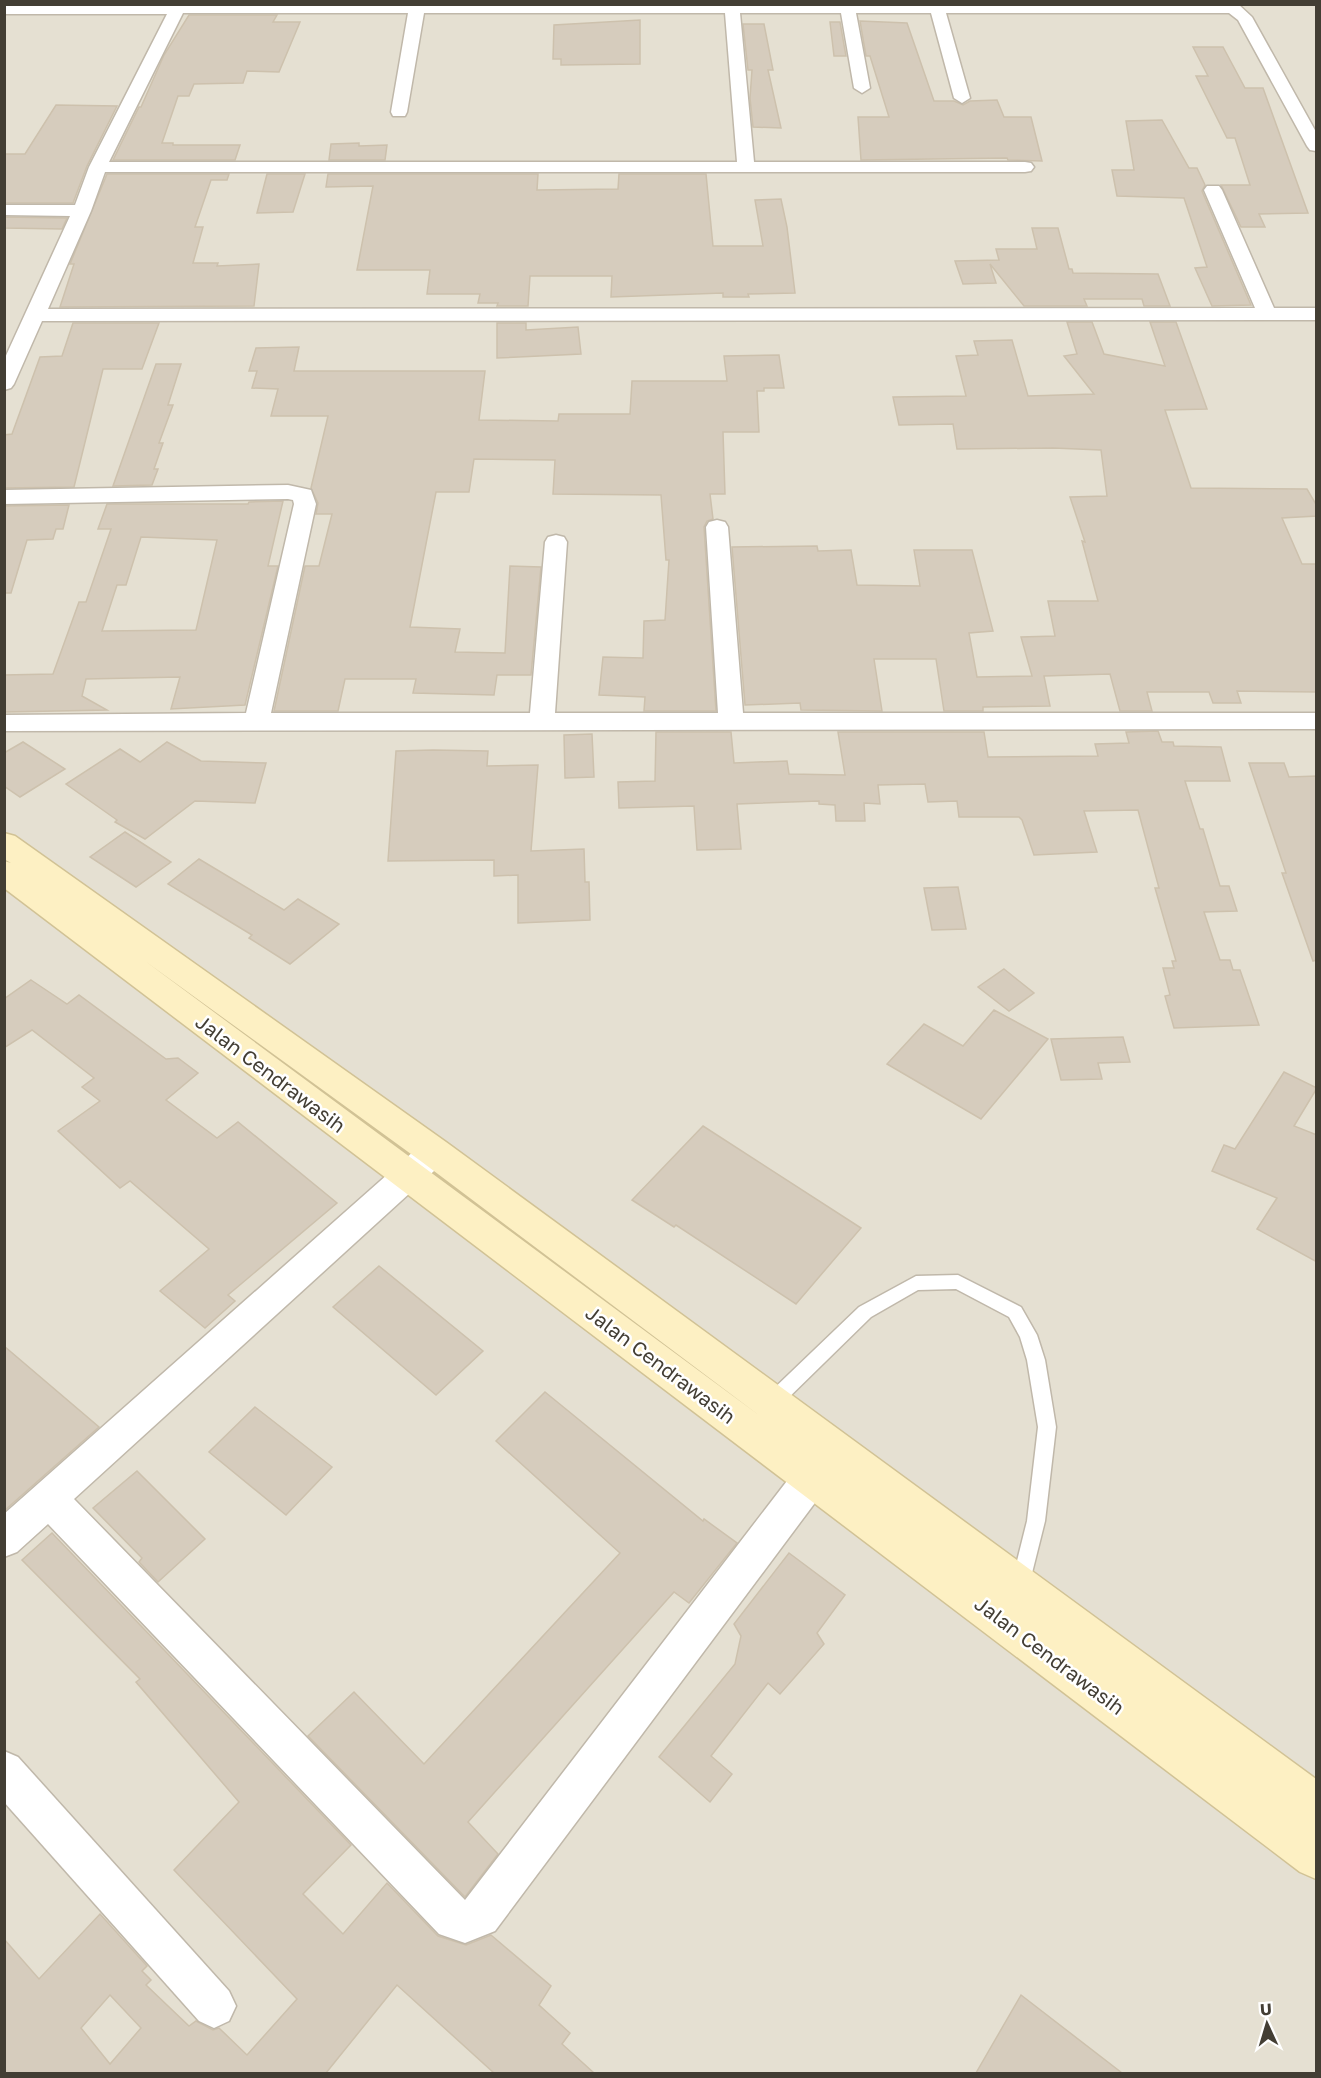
<svg xmlns="http://www.w3.org/2000/svg" width="1321" height="2078" font-family="'Golos Text',sans-serif">
  <style>
    .residential { fill: #e5e0d2 }
    .building { fill: #d6ccbd; stroke: #cdc1ad; stroke-width: 1.5; fill-rule: evenodd }
    .lines { fill: none; stroke-linecap: round; stroke-linejoin: round }
    .service-casing { stroke: #c0b8aa; stroke-width: 3 }
    .minor-casing { stroke: #c0b8aa; stroke-width: 3 }
    .secondary-casing { stroke: #d1c295; stroke-width: 3 }
    .service { fill: #fff; fill-rule: evenodd }
    .minor { fill: #fff; fill-rule: evenodd }
    .secondary { fill: #fdf0c3; fill-rule: evenodd }
    .labels { text-anchor: middle; dominant-baseline: central; stroke-width: 5; stroke-linejoin: round; paint-order: stroke }
    .street-label { font-size: 20px; fill: #433e34; stroke: #fff }
  </style>
  <rect width="100%" height="100%" fill="#f2eee4"/>
  <rect class="residential" x="5" y="5" width="1311" height="2068"/>
  <g class="building">
    <polygon points="189,15 277,15 273,22 300,22 279,72 247,71 243,83 194,84 189,96 178,96 162,143 173,143 173,145 240,145 235,160 113,160 139,107 141,107 164,55"/>
    <polygon points="640,20 640,64 561,65 561,59 553,59 554,25"/>
    <polygon points="860,21 907,23 934,101 954,101 963,105 970,101 997,100 1004,117 1031,117 1042,161 1008,160 1007,158 861,160 858,117 889,117 870,56 866,56"/>
    <polygon points="830,22 840,22 846,56 834,56"/>
    <polygon points="743,24 764,24 773,70 768,70 781,128 753,127 750,98 752,70 748,70"/>
    <polygon points="1193,47 1223,47 1245,88 1263,88 1308,213 1259,214 1265,227 1241,227 1221,185 1250,185 1235,138 1227,138 1196,76 1208,76"/>
    <polygon points="56,105 117,106 87,166 73,203 4,203 4,154 25,154"/>
    <polygon points="1162,120 1189,168 1197,168 1205,185 1202,191 1251,305 1212,306 1195,268 1207,267 1184,198 1117,196 1112,170 1134,170 1126,121"/>
    <polygon points="359,143 359,146 387,145 385,160 329,160 331,144"/>
    <polygon points="107,174 229,174 227,180 211,180 195,227 203,227 193,263 218,263 217,266 259,264 254,306 60,307 74,264 70,264"/>
    <polygon points="267,174 305,174 293,212 257,213"/>
    <polygon points="328,174 538,174 537,190 618,189 619,174 706,174 713,246 763,246 755,200 781,199 787,227 795,293 748,294 749,297 723,297 723,293 611,297 612,276 530,276 528,306 497,306 498,303 478,303 480,294 427,294 430,270 357,270 373,186 326,187"/>
    <polygon points="4,217 67,218 62,229 4,228"/>
    <polygon points="1032,228 1058,228 1069,269 1072,269 1073,273 1158,274 1170,306 1144,306 1142,299 1084,299 1087,306 1024,306 990,264 996,283 963,284 955,261 999,260 996,249 1037,249"/>
    <polygon points="1067,322 1092,322 1104,354 1165,366 1150,322 1176,322 1207,409 1165,410 1191,488 1307,489 1317,506 1317,516 1282,518 1302,564 1317,564 1317,692 1237,691 1241,703 1213,703 1209,692 1147,692 1152,711 1120,711 1110,674 1044,676 1050,706 983,707 983,711 944,711 936,659 874,659 882,711 801,710 800,703 745,705 732,547 817,546 818,551 851,550 857,585 920,586 914,550 972,550 993,631 969,633 977,677 1032,676 1021,637 1055,636 1048,601 1098,601 1082,541 1085,542 1070,497 1107,496 1101,450 1053,448 957,449 953,424 899,425 893,397 966,396 956,356 978,355 974,341 1012,340 1028,396 1094,394 1064,356 1077,354"/>
    <polygon points="73,323 159,323 142,369 103,369 74,487 4,488 4,435 12,434 40,357 62,356"/>
    <polygon points="497,323 526,323 526,330 578,327 581,354 497,358"/>
    <polygon points="299,347 294,371 485,371 479,420 558,421 559,414 630,414 632,381 727,381 724,356 779,355 784,388 764,388 764,391 757,391 759,432 723,432 725,494 710,494 713,519 707,521 704,527 716,711 644,711 645,697 599,695 603,657 643,658 644,621 665,620 669,560 666,560 661,495 553,494 555,460 474,459 469,492 436,492 410,627 460,629 455,652 505,653 510,566 541,567 531,675 497,675 494,695 413,693 416,679 345,679 338,711 274,711 305,566 319,566 332,514 316,514 318,503 311,488 328,416 271,416 278,389 252,388 257,371 249,371 256,348"/>
    <polygon points="156,364 181,364 168,405 173,405 159,443 163,443 154,469 158,469 152,485 113,486"/>
    <path d="M 283,501 L 268,566 L 278,566 L 245,705 L 171,709 L 180,677 L 86,679 L 82,696 L 107,710 L 4,712 L 4,675 L 53,674 L 79,602 L 86,602 L 111,529 L 98,529 L 107,504 L 248,504 L 249,502 ZM 141,537 L 217,540 L 196,630 L 102,631 L 117,585 L 126,585 Z"/>
    <polygon points="69,505 63,529 56,529 53,539 27,540 11,593 4,593 4,506"/>
    <polygon points="1158,731 1162,742 1173,742 1174,746 1221,747 1230,781 1185,781 1200,829 1203,829 1220,886 1229,886 1237,911 1204,912 1220,960 1230,960 1233,970 1240,970 1259,1025 1174,1028 1165,996 1170,995 1163,968 1174,968 1172,961 1176,961 1155,888 1159,888 1138,810 1084,811 1097,852 1034,855 1022,820 1019,817 959,817 957,801 928,802 925,784 878,785 880,804 864,803 865,821 836,821 835,805 819,804 819,801 737,804 741,849 697,850 694,806 619,808 618,782 655,781 656,732 731,732 734,763 787,761 789,774 845,775 838,732 984,732 988,757 1098,756 1095,744 1129,743 1126,732"/>
    <polygon points="592,734 594,777 565,778 564,735"/>
    <polygon points="23,742 65,769 20,797 4,786 4,753"/>
    <polygon points="167,742 201,761 266,763 255,803 195,801 145,839 115,822 117,820 66,784 120,749 140,762"/>
    <polygon points="433,750 488,751 487,766 538,765 531,851 584,849 585,882 589,882 590,920 518,923 518,875 494,876 494,860 388,861 396,751"/>
    <polygon points="1249,763 1284,763 1289,777 1317,776 1317,960 1313,961 1282,873 1286,873"/>
    <polygon points="125,832 171,862 136,887 90,857"/>
    <polygon points="199,859 284,910 298,899 339,924 290,964 249,938 252,935 168,884"/>
    <polygon points="958,887 966,929 932,930 924,888"/>
    <polygon points="1004,969 1034,993 1009,1011 978,987"/>
    <polygon points="31,980 67,1004 79,995 166,1059 178,1058 198,1073 166,1100 217,1138 238,1122 337,1203 228,1295 235,1301 205,1328 160,1291 209,1249 130,1181 120,1188 58,1131 100,1101 82,1087 94,1078 32,1030 4,1048 4,999"/>
    <polygon points="994,1010 1048,1039 981,1119 887,1064 924,1024 963,1046"/>
    <polygon points="1123,1037 1130,1062 1098,1063 1102,1079 1061,1080 1051,1039"/>
    <polygon points="1284,1072 1317,1088 1294,1126 1317,1135 1317,1262 1257,1229 1277,1198 1212,1171 1224,1145 1235,1149"/>
    <polygon points="703,1126 861,1228 796,1304 676,1225 674,1227 632,1200"/>
    <polygon points="379,1266 483,1351 436,1395 333,1307"/>
    <polygon points="4,1346 99,1427 4,1511"/>
    <polygon points="545,1392 703,1521 704,1519 737,1543 689,1603 674,1592 468,1822 498,1854 465,1897 308,1736 354,1692 424,1764 620,1553 496,1441"/>
    <polygon points="255,1407 332,1467 286,1515 209,1452"/>
    <polygon points="137,1471 205,1539 158,1582 139,1562 142,1558 93,1508"/>
    <path d="M 52,1533 L 351,1845 L 303,1894 L 343,1934 L 387,1883 L 438,1936 L 466,1945 L 491,1935 L 551,1986 L 539,2005 L 570,2033 L 562,2044 L 594,2073 L 494,2073 L 397,1985 L 326,2073 L 4,2073 L 4,1939 L 39,1979 L 100,1914 L 147,1966 L 142,1971 L 151,1980 L 146,1985 L 189,2026 L 196,2021 L 213,2030 L 219,2028 L 247,2055 L 297,1999 L 174,1870 L 239,1802 L 136,1682 L 140,1679 L 22,1560 ZM 110,1995 L 141,2028 L 110,2064 L 81,2028 Z"/>
    <polygon points="789,1553 845,1595 817,1633 824,1644 780,1694 768,1683 711,1756 732,1774 710,1802 659,1757 735,1664 741,1636 734,1624"/>
    <polygon points="1021,1995 1122,2073 976,2073"/>
  </g>
  <g class="lines">
    <g class="service-casing">
      <polygon id="service" points="958,1275 1021,1307 1037,1335 1045,1360 1056,1427 1045,1521 1029,1585 1027,1592 1020,1594 1013,1592 1011,1585 1027,1521 1038,1427 1027,1360 1020,1337 1009,1317 956,1289 918,1290 871,1317 778,1408 772,1410 766,1408 763,1402 766,1396 859,1307 916,1276"/>
    </g>
    <g class="minor-casing">
      <g id="minor">
        <path d="M 4,4 L 1238,4 L 1252,17 L 1316,132 L 1316,151 L 1310,150 L 1307,146 L 1238,20 L 1229,13 L 946,13 L 970,98 L 962,103 L 954,98 L 931,13 L 856,13 L 870,88 L 862,93 L 854,88 L 841,13 L 740,13 L 754,162 L 1025,162 L 1031,163 L 1034,167 L 1031,171 L 1025,172 L 105,172 L 91,211 L 48,309 L 1255,308 L 1204,190 L 1207,186 L 1219,186 L 1222,190 L 1274,308 L 1316,308 L 1316,320 L 42,321 L 14,384 L 11,388 L 4,390 L 4,360 L 70,216 L 4,215 L 4,205 L 75,205 L 89,167 L 167,14 L 4,14 ZM 183,13 L 408,13 L 391,112 L 393,116 L 405,116 L 407,112 L 424,13 L 725,13 L 737,162 L 109,162 Z"/>
        <polygon points="288,485 311,490 316,504 271,713 530,713 545,542 548,537 556,535 564,537 567,542 555,713 718,713 706,527 709,522 717,520 725,522 728,527 743,713 1316,713 1316,729 4,731 4,715 246,713 294,504 293,500 288,499 4,504 4,490"/>
        <polygon points="434,1139 445,1143 450,1152 445,1161 74,1499 465,1900 800,1464 813,1459 826,1464 831,1476 826,1488 495,1931 465,1943 439,1934 48,1524 17,1552 4,1557 4,1514 423,1143"/>
        <polygon points="4,1751 18,1757 229,1991 236,2006 229,2021 214,2028 199,2021 4,1802"/>
      </g>
    </g>
    <g class="secondary-casing">
      <path id="secondary" d="M 4,833 L 15,836 L 446,1142 L 1316,1779 L 1316,1879 L 1300,1872 L 4,888 L 4,861 L 11,863 L 4,859 ZM 145,961 L 422,1162 L 760,1416 Z"/>
    </g>
    <use href="#service" class="service"/>
    <use href="#minor" class="minor"/>
    <use href="#secondary" class="secondary"/>
  </g>
  <g class="labels">
    <g class="street-label">
      <text transform="translate(271 1073) rotate(37)">Jalan Cendrawasih</text>
      <text transform="translate(661 1364) rotate(37)">Jalan Cendrawasih</text>
      <text transform="translate(1050 1655) rotate(37)">Jalan Cendrawasih</text>
    </g>
  </g>
  <rect width="1321" height="2078" fill="none" stroke="#433e34" stroke-width="12"/>
  <g transform="translate(1267 2024) rotate(356)" stroke="#ffffff" stroke-width="4.5" paint-order="stroke">
  <path d="M0-4.5L10 22L0 15L-10 22Z" fill="#433e34"/>
  <text y="-9" font-size="16" font-weight="bold" text-anchor="middle" fill="#433e34">U</text>
  </g>
</svg>
